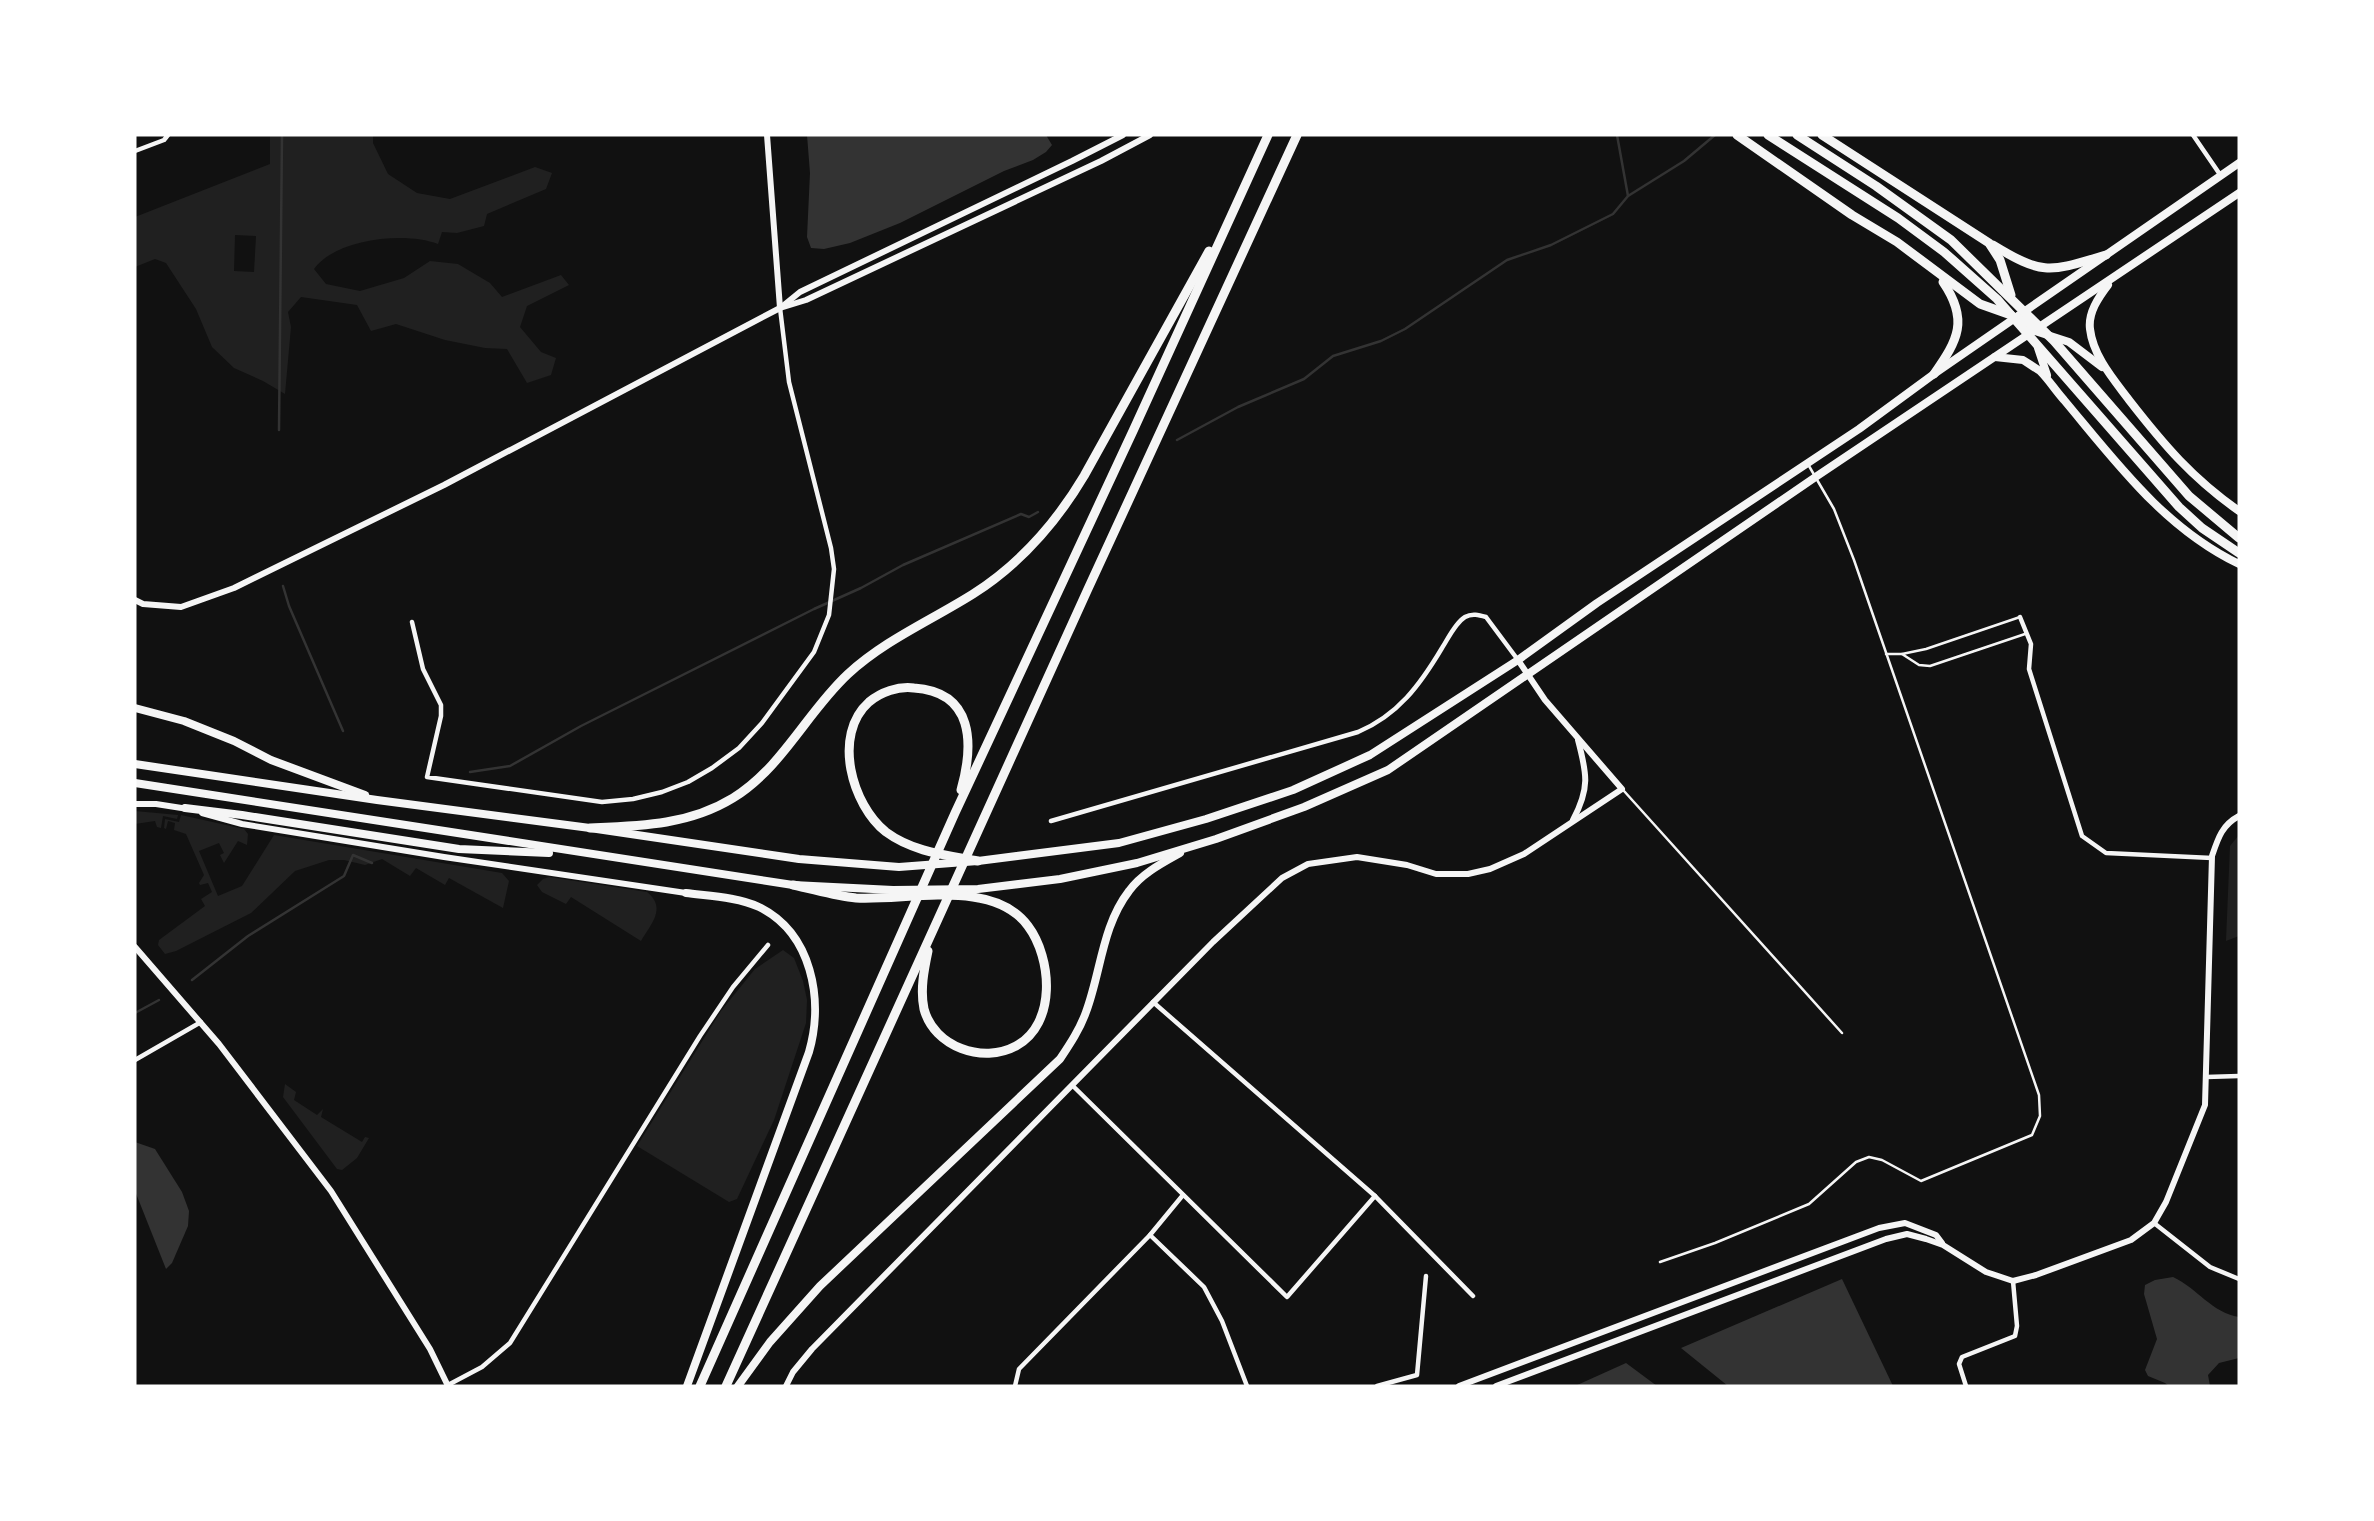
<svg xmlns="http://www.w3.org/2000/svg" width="2374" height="1521" font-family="'DejaVu Sans',sans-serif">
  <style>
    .green { fill: #202020; fill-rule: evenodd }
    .water { fill: #333 }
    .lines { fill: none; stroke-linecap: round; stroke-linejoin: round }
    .stream { stroke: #333; stroke-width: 2.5 }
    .service { stroke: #f5f5f5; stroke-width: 2.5 }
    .minor { stroke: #f5f5f5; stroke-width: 4.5 }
    .tertiary { stroke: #f5f5f5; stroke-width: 6 }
    .secondary { stroke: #f5f5f5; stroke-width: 6 }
    .trunk { stroke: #f5f5f5; stroke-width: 8 }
    .motorway { stroke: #f5f5f5; stroke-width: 9 }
  </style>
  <rect width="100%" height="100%" fill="#111"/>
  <g class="green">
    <path d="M 270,135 L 373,135 L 373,143 L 388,174 L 417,193 L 450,199 L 535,167 L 552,173 L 546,189 L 487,214 L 484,226 L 457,233 L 442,232 L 438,244 C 405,231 335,239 314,269 L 326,284 L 360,291 L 404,278 L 430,261 L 458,264 L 490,283 L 502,297 L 561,275 L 569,285 L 527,306 L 520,327 L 541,352 L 556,358 L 551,375 L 527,383 L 507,349 L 485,348 L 445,340 L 396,324 L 371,331 L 357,305 L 301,297 L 288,312 L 291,327 L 285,394 L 263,381 L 234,368 L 212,347 L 196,309 L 166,263 L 155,259 L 135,267 L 135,217 L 270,164 ZM 235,235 L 256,236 L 254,272 L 234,271 Z"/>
    <polygon points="135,811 178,815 177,819 163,816 161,828 157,827 155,821 135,824"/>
    <polygon points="181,815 244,829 248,834 247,845 238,841 224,863 220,855 224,853 219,843 199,851 218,896 242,886 274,835 502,873 509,881 503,908 449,878 445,885 416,868 410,876 382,859 365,865 344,860 329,860 295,871 251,913 176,951 165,954 158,945 159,940 205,906 201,899 212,892 208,883 200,885 199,883 204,875 186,834 174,830 175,823 168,821 166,829 164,828 165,819 179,822"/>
    <polygon points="2239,835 2239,936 2226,941 2230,846"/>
    <path d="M 549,877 L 647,892 C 667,908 651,924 641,941 L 571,897 L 566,904 L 542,892 L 537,885 L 543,879 Z"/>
    <polygon points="783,950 794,958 803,981 807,1000 806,1023 774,1120 737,1199 729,1202 637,1146 721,1011 755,969"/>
    <polygon points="285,1084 296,1092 294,1100 317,1115 323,1109 321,1117 362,1142 365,1137 369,1138 357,1158 342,1170 337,1169 283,1097"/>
  </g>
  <g class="water">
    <polygon points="807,135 1046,135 1052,145 1046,152 1033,160 1004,171 900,223 850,243 824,249 811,248 807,237 810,173"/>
    <polygon points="135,1142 155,1149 182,1192 189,1211 188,1226 172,1263 166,1269 135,1191"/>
    <path d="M 2173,1277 C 2197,1288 2212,1313 2239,1317 L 2239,1358 L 2219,1363 L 2208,1375 L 2210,1386 L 2169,1386 L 2165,1383 L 2148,1376 L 2145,1370 L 2157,1339 L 2144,1294 L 2145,1285 L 2155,1280 Z"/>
    <polygon points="1842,1279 1893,1386 1728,1386 1681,1348"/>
    <polygon points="1626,1363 1657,1386 1575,1386"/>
  </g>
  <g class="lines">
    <g class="stream">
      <polyline points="1617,135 1628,196"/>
      <polyline points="279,430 282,135"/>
      <polyline points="1177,440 1238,407 1304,379 1333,356 1381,341 1405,329 1507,260 1551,245 1613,214 1628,196 1684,161 1715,135"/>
      <polyline points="283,586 289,606 343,731"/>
      <polyline points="470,772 510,766 581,726 814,609 861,588 903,565 1021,514 1029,517 1038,512"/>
      <polyline points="192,980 248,936 344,876 353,855 372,863"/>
      <polyline points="135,1013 159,1000"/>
    </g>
    <g class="service">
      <polyline points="2020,617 1926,649 1902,654 1919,665 1930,666 2025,634"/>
      <polyline points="1886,654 1902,654"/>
      <polyline points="1624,791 1842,1033"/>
      <polyline points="1660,1262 1715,1243 1809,1204 1856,1162 1869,1157 1882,1160 1921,1181 2032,1135 2040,1116 2039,1095 1854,560 1834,509 1809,466"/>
    </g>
    <g class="minor">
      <polyline points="2193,135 2221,176"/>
      <polyline points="135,151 164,140 168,135"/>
      <polyline points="2020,617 2031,644 2029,669 2082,836 2106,853 2212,858"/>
      <polyline points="412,622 423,669 441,705 441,716 427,777 602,802 633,799 662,792 688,782 712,768 739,748 762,723 814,652 829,615 834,569 831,548 789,382 780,308"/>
      <path d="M 1051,821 L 1358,732 C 1398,715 1420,685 1442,648 C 1448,639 1455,623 1465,617 C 1472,613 1479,615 1486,617 L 1518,660"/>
      <polyline points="1153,1002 1375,1196 1473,1296"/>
      <polyline points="135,1060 201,1022"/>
      <polyline points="2206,1077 2239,1076"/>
      <polyline points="1073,1086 1287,1297 1375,1196"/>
      <polyline points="2154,1223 2210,1267 2239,1279"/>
      <polyline points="1150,1235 1204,1287 1222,1321 1247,1386"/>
      <polyline points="448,1385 482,1367 510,1343 700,1036 733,987 768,945"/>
      <polyline points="1015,1386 1019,1369 1150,1235 1183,1195"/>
      <polyline points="1377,1386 1417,1375 1426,1276"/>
      <polyline points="1966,1386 1959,1364 1962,1357 2015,1336 2017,1326 2013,1281"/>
    </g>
    <g class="tertiary">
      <polyline points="767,135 780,308"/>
      <polyline points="784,305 800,292 1072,161 1123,135"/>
      <polyline points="135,600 143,604 181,607 234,588 444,485 780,308 806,300 1101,161 1150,135"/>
      <path d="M 1573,820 C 1590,788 1587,774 1578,740"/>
      <polyline points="786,1386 793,1372 812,1349 1213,942 1282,878 1308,864 1357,857 1407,865 1436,874 1468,874 1490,869 1524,854 1622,789 1545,700 1518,660"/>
      <polyline points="1459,1386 1879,1228 1905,1223 1936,1235 1942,1243"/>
      <path d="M 1496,1386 L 1886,1239 L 1907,1234 L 1926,1239 L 1943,1245 L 1986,1272 L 2013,1281 L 2036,1275 L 2131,1240 L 2154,1223 L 2166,1202 L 2205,1105 L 2212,856 C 2218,838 2222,825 2239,816"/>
    </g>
    <g class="secondary">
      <polyline points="135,804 156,804 188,809"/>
      <polyline points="202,813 242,824 444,857 686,893"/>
      <polyline points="135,947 219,1044 331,1191 430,1349 448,1386"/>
    </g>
    <g class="trunk">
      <path d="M 2108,285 C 2098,298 2088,313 2090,329 C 2093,356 2114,380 2129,400 C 2164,445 2192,478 2239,511"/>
      <polyline points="2019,316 2035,331 2069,342 2102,367"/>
      <polyline points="2038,348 2047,375"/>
      <path d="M 1995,357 L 2023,360 L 2040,371 C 2049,380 2055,390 2064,400 C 2116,462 2164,528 2239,564"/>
      <polyline points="135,708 184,721 234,741 271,760 365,795"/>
      <polyline points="135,764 377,800 590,828 799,859 899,867 978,861 1119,843 1206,819 1293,790 1370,755 1518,660 1597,603 1859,429 1934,374 2239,163"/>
      <polyline points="135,783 793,885 893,890 978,889 1060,879 1137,863 1216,839 1304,807 1388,770 1817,476 2239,193"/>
      <polyline points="185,808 242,815 459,849 549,853"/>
      <path d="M 686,893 C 709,896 738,897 759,907 C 812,933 824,1000 809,1052 L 687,1386"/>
      <path d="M 738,1386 L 770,1342 L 820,1286 L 1060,1059 C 1070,1044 1080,1029 1086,1012 C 1101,972 1102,926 1129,891 C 1141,874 1162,863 1180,853"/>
    </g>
    <g class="motorway">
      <polyline points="1737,135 1852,215 1897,242 1980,304 2011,315"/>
      <polyline points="1768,135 1898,218 1944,252 1997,299 2179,507 2202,528 2239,553"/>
      <polyline points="1797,135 1876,186 1951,240 2054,341 2189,496 2239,538"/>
      <polyline points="1822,135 1989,243 2000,260 2011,295"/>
      <path d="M 1993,245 C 2044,276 2049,272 2106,255"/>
      <path d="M 1934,374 C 1958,340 1969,320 1943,282"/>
      <path d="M 961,790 C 974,744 974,692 914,688 C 898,686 881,692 869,702 C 832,735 852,805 886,832 C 913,852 946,855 978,861"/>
      <path d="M 590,828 C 641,826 689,825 733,798 C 782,768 807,712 848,674 C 885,640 930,621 973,594 C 1020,564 1056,523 1084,476 L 1209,251"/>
      <path d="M 793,885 C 813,889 835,896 856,898 C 908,901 993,878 1028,926 C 1052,958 1057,1024 1016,1046 C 983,1064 934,1047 924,1009 C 920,990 924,970 928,951"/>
      <polyline points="700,1386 955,813 1133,431 1268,135"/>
      <polyline points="726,1386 1087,591 1297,135"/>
    </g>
  </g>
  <rect width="2374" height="1521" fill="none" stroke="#ffffff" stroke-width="273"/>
</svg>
